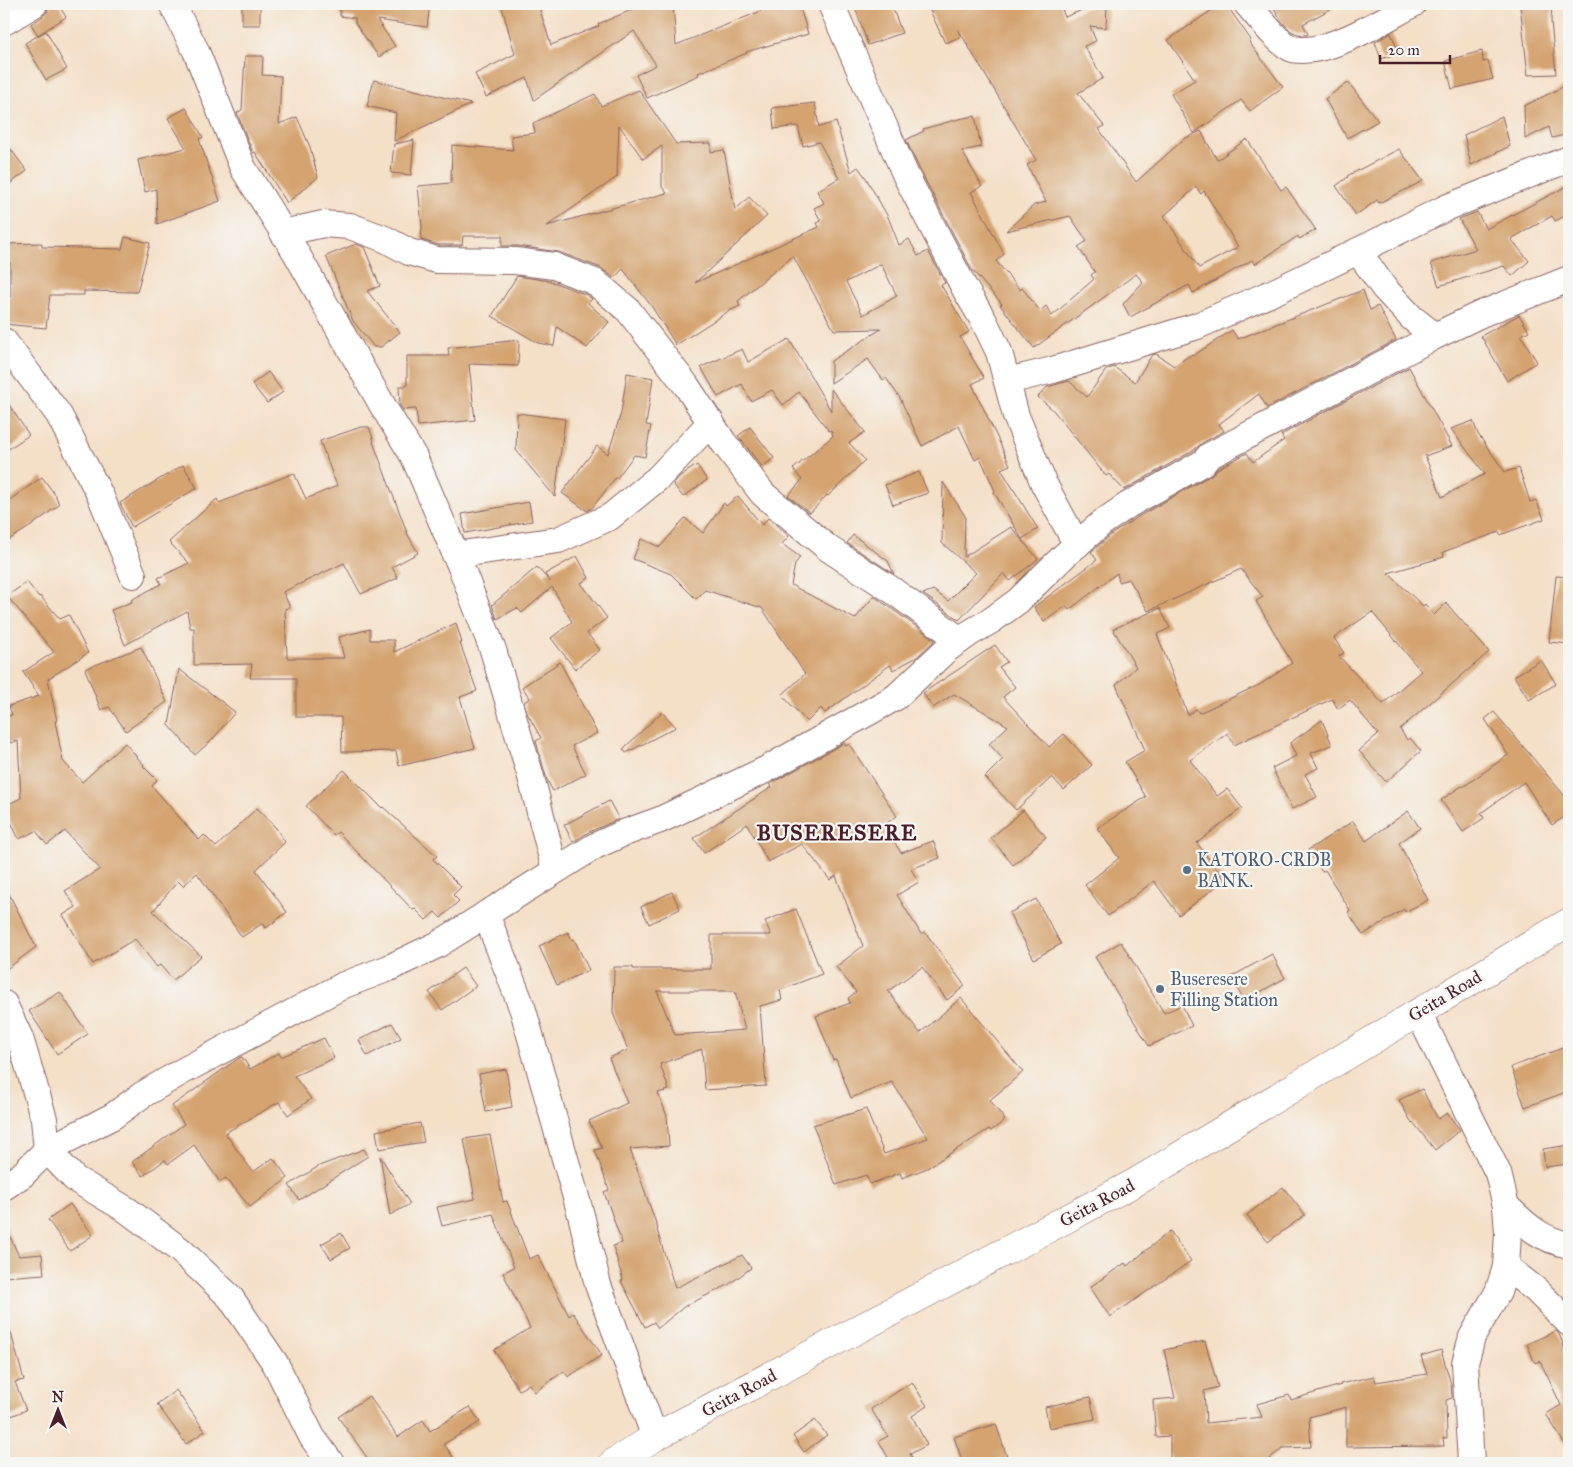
<svg xmlns="http://www.w3.org/2000/svg" width="1573" height="1467" font-family="'IM FELL Great Primer',serif">
  <style>
    .building { fill: #d4a36f; fill-rule: evenodd }
    .lines { fill: none; stroke-linecap: round; stroke-linejoin: round }
    .street-casing { stroke: #866262; stroke-width: 28 }
    .highway-casing { stroke: #866262; stroke-width: 29 }
    .street { stroke: #fff; stroke-width: 26 }
    .highway { stroke: #fff; stroke-width: 28 }
    .service-dot { fill: #5c6f8a; stroke: #f6f6f2; stroke-width: 2 }
    .labels { text-anchor: middle; dominant-baseline: central; stroke-width: 4.5; stroke-linejoin: round; paint-order: stroke }
    .service-label { font-size: 18px; fill: #4e5e75; stroke: #f6f6f2; text-anchor: start }
    .street-label { font-size: 18px; fill: #4a1f2b; stroke: #f6f6f2 }
    .district-label { font-size: 22px; font-weight: bold; letter-spacing: 1px; fill: #4a1f2b; stroke: #f6f6f2 }
  </style>
  <rect width="100%" height="100%" fill="#f6f6f2"/>
  <filter id="ink" filterUnits="userSpaceOnUse"><feTurbulence type="fractalNoise" baseFrequency=".02" numOctaves="2"/><feDisplacementMap in="SourceGraphic" scale="10" xChannelSelector="R" yChannelSelector="G"/><feConvolveMatrix kernelMatrix="1 2 1 2 8 2 1 2 1" color-interpolation-filters="sRGB"/></filter>
  <filter id="wash" filterUnits="userSpaceOnUse"><feTurbulence type="fractalNoise" baseFrequency=".0096" numOctaves="4" result="noise"/><feDisplacementMap in="SourceGraphic" scale="20" xChannelSelector="R" yChannelSelector="G"/><feGaussianBlur stdDeviation="1.12" result="paint"/><feColorMatrix in="noise" values="0 0 0 0 0 0 0 0 0 0 0 0 0 0 0 0 0 1.4 0 .05"/><feComposite in="paint" operator="in"/></filter>
  <g filter="url(#wash)">
    <rect width="100%" height="100%" fill="#f4dfc7"/>
    <g id="blocks">
      <g class="building">
        <polygon points="54,4 58,4 66,17 38,35 31,24 42,17 47,12 48,7"/>
        <rect x="242" y="4" width="18" height="21"/>
        <polygon points="340,4 430,4 427,27 377,20 395,46 379,57 355,23 355,18 340,16"/>
        <polygon points="501,4 538,4 551,45 599,26 598,24 646,4 673,4 676,45 761,11 759,4 799,4 808,34 746,52 747,53 698,73 699,75 647,98 636,75 656,65 634,31 534,100 527,78 486,97 475,74 515,54"/>
        <polygon points="854,4 891,4 902,33 868,45"/>
        <path d="M 927,4 L 1060,4 L 1065,17 L 1097,4 L 1107,4 L 1106,28 L 1090,26 L 1096,41 L 1084,46 L 1103,78 L 1078,93 L 1104,126 L 1099,129 L 1136,182 L 1184,139 L 1201,131 L 1217,160 L 1247,139 L 1281,190 L 1286,187 L 1316,230 L 1299,239 L 1298,236 L 1255,264 L 1252,260 L 1193,293 L 1189,285 L 1130,317 L 1123,304 L 1143,282 L 1136,274 L 1034,348 L 1000,305 L 1002,304 L 972,270 L 920,170 L 906,140 L 924,131 L 923,129 L 959,119 L 975,116 L 981,147 L 962,151 L 982,186 L 971,192 L 1004,254 L 996,261 L 1020,290 L 1022,288 L 1040,311 L 1046,306 L 1052,316 L 1094,279 L 1091,275 L 1095,272 L 1078,247 L 1087,241 L 1070,216 L 1006,231 L 1034,205 L 1046,202 L 1027,165 L 1036,160 L 958,29 L 960,37 L 945,43 ZM 1196,187 L 1201,194 L 1204,191 L 1238,247 L 1199,268 L 1164,216 Z"/>
        <polygon points="1221,4 1226,4 1251,40 1249,42 1283,87 1250,111 1241,100 1194,133 1171,94 1195,80 1168,40"/>
        <polygon points="1272,4 1340,4 1303,24 1308,34 1306,35 1297,34 1291,31 1282,22"/>
        <polygon points="1520,4 1552,4 1551,21 1556,74 1528,75"/>
        <polygon points="46,31 67,69 46,80 25,43"/>
        <polygon points="1391,33 1399,53 1381,59 1375,42"/>
        <polygon points="1482,51 1483,62 1488,61 1493,79 1452,89 1445,61"/>
        <polygon points="245,56 263,56 262,75 281,76 279,124 297,117 310,147 318,177 287,203 255,152 253,153 237,113 242,110"/>
        <polygon points="374,80 471,104 394,141 396,113 367,106"/>
        <polygon points="1348,82 1378,121 1347,138 1325,99"/>
        <polygon points="1569,84 1569,134 1552,138 1549,127 1525,139 1524,106"/>
        <path d="M 639,90 L 676,144 L 711,143 L 711,152 L 724,150 L 735,210 L 749,197 L 767,216 L 695,283 L 819,227 L 817,223 L 821,221 L 814,208 L 824,203 L 817,191 L 839,178 L 819,142 L 803,146 L 798,126 L 774,129 L 772,108 L 815,103 L 819,127 L 836,122 L 851,172 L 858,167 L 866,178 L 888,217 L 899,245 L 909,239 L 918,256 L 928,251 L 945,283 L 941,285 L 969,332 L 960,337 L 984,378 L 972,384 L 1010,465 L 1001,469 L 1038,529 L 1022,539 L 994,492 L 995,491 L 980,457 L 975,460 L 959,426 L 922,446 L 900,398 L 886,378 L 883,380 L 868,359 L 831,383 L 831,361 L 881,329 L 834,330 L 793,256 L 738,301 L 740,306 L 729,311 L 676,345 L 652,307 L 623,269 L 614,278 L 601,268 L 559,252 L 517,246 L 502,246 L 502,236 L 463,236 L 462,245 L 439,245 L 421,240 L 422,227 L 418,186 L 451,183 L 452,145 L 513,150 L 511,136 L 535,133 L 533,123 L 595,94 L 601,106 ZM 619,125 L 643,159 L 662,146 L 662,187 L 667,193 L 547,226 L 617,177 ZM 881,264 L 897,296 L 863,315 L 846,282 Z"/>
        <polygon points="186,108 203,137 199,139 220,201 157,224 156,189 145,192 138,160 186,148 168,118"/>
        <polygon points="1502,116 1510,146 1471,165 1464,135"/>
        <polygon points="4,140 27,171 4,188"/>
        <polygon points="414,140 411,175 391,173 394,144"/>
        <polygon points="1399,149 1423,181 1379,203 1377,200 1356,215 1336,186 1348,177 1347,176"/>
        <polygon points="1569,185 1569,214 1555,221 1552,216 1511,239 1529,261 1512,276 1504,266 1439,286 1431,263 1476,249 1459,219 1477,212 1486,229"/>
        <polygon points="125,237 150,243 137,292 84,291 84,295 50,295 46,328 4,324 4,298 10,297 10,262 4,262 4,244 42,243 42,247 122,249"/>
        <polygon points="356,244 364,247 380,286 367,291 400,332 381,347 374,347 353,321 326,256"/>
        <polygon points="517,276 550,281 587,295 592,299 588,303 609,322 587,348 557,327 554,346 538,343 492,316"/>
        <polygon points="1363,290 1370,310 1378,306 1396,340 1267,408 1259,394 1219,424 1224,431 1202,443 1194,450 1124,490 1109,474 1106,476 1053,410 1038,397 1047,387 1069,381 1087,397 1106,370 1114,367 1135,382 1152,355 1156,354 1174,366 1192,354 1193,356 1232,330 1238,339"/>
        <polygon points="1519,315 1529,331 1521,335 1537,362 1507,381 1481,336"/>
        <polygon points="789,339 831,411 831,389 865,432 849,443 865,460 828,496 827,495 810,513 788,496 802,480 793,469 833,436 831,430 829,431 799,392 783,405 772,390 751,401 742,384 718,397 701,367 742,349 748,362"/>
        <polygon points="519,340 518,366 469,364 475,420 418,426 416,409 403,410 400,406 399,386 407,386 407,356 449,356 448,348"/>
        <path d="M 1409,367 L 1452,446 L 1425,456 L 1442,497 L 1485,474 L 1451,429 L 1473,421 L 1478,434 L 1505,472 L 1519,468 L 1530,502 L 1536,500 L 1544,519 L 1500,535 L 1499,532 L 1443,552 L 1444,557 L 1388,573 L 1423,606 L 1425,604 L 1434,615 L 1446,603 L 1489,652 L 1400,729 L 1407,740 L 1410,738 L 1421,751 L 1386,782 L 1359,751 L 1378,734 L 1350,700 L 1338,709 L 1332,699 L 1234,745 L 1228,733 L 1190,760 L 1217,796 L 1227,789 L 1242,808 L 1197,843 L 1225,880 L 1179,915 L 1154,881 L 1108,916 L 1085,885 L 1119,858 L 1097,828 L 1146,797 L 1125,762 L 1145,750 L 1116,685 L 1136,667 L 1113,629 L 1160,608 L 1170,628 L 1157,634 L 1188,715 L 1196,709 L 1199,713 L 1261,684 L 1292,663 L 1256,601 L 1263,597 L 1241,569 L 1148,611 L 1129,579 L 1119,582 L 1117,573 L 1069,610 L 1066,606 L 1044,622 L 1034,607 L 1097,560 L 1091,552 L 1112,534 L 1136,518 L 1211,475 L 1219,468 L 1247,453 L 1253,462 L 1284,440 L 1281,435 ZM 1372,612 L 1421,671 L 1383,704 L 1339,656 L 1344,653 L 1334,638 Z"/>
        <polygon points="268,372 283,392 267,403 252,384"/>
        <polygon points="627,373 653,378 646,425 651,426 645,457 634,455 617,478 616,477 592,508 587,511 562,493 597,446 608,454 621,413"/>
        <polygon points="4,397 29,435 4,452"/>
        <polygon points="517,413 565,419 555,497 516,450"/>
        <polygon points="361,427 369,427 374,441 373,442 408,535 418,553 392,567 398,578 361,594 344,563 283,592 290,607 285,609 287,658 344,658 339,637 370,629 370,640 394,640 394,652 456,623 462,643 460,643 477,691 460,697 475,748 399,766 396,751 342,752 341,717 296,717 296,678 250,678 252,664 194,665 194,628 190,628 187,611 125,645 111,610 132,602 131,600 161,584 158,578 189,563 169,542 217,499 219,503 294,473 306,499 337,486 320,441"/>
        <polygon points="750,427 774,458 762,467 738,436"/>
        <polygon points="183,465 197,488 132,527 120,503"/>
        <polygon points="697,465 707,480 683,497 673,484 680,476"/>
        <polygon points="919,472 928,493 893,505 885,485"/>
        <polygon points="42,477 56,496 59,505 31,526 4,543 4,504"/>
        <polygon points="943,482 965,516 964,557 1011,527 1038,559 1010,581 1004,573 959,620 923,594 933,590 948,601 976,573 942,543"/>
        <polygon points="738,496 762,525 768,518 789,536 782,544 800,557 795,564 791,585 855,619 874,596 935,640 917,657 893,670 890,665 825,713 821,708 807,722 782,695 805,674 762,608 705,590 696,599 671,574 633,559 641,539 660,547 685,518 703,533 724,503 726,506"/>
        <polygon points="529,502 532,521 465,533 462,514"/>
        <polygon points="853,535 888,561 894,574 847,543"/>
        <polygon points="577,556 589,578 581,583 607,618 587,633 600,650 575,669 551,638 572,622 552,587 522,613 517,608 497,619 492,605 537,567 550,582 545,574"/>
        <polygon points="1556,576 1569,577 1569,644 1549,642"/>
        <polygon points="27,582 39,597 40,596 60,619 69,615 88,653 48,679 57,721 55,721 63,761 82,782 125,743 144,765 143,766 157,780 152,786 199,840 204,835 216,847 257,808 276,828 285,842 256,870 287,912 266,928 263,923 242,937 197,873 183,886 178,881 153,911 201,956 173,980 160,965 157,967 135,939 93,964 63,915 76,907 65,891 100,869 65,831 47,845 36,831 19,839 4,808 4,806 21,798 18,741 4,744 4,717 12,715 9,706 39,696 23,672 54,652 7,596"/>
        <polygon points="995,645 1007,662 999,667 1015,687 1003,697 1049,747 1064,734 1092,765 1064,790 1052,777 1016,810 985,777 1003,759 989,744 1008,726 954,694 933,708 923,693"/>
        <polygon points="141,647 167,702 126,731 109,707 101,710 85,669"/>
        <polygon points="1541,660 1556,684 1529,700 1514,676"/>
        <polygon points="560,662 597,733 572,746 586,774 553,791 547,780 536,741 541,738 527,713 524,702 530,698 522,687"/>
        <polygon points="179,669 235,712 213,739 195,755 169,725"/>
        <polygon points="662,712 676,727 626,753 623,749"/>
        <polygon points="1494,712 1569,801 1569,814 1552,825 1524,782 1481,813 1484,818 1463,832 1441,800 1462,786 1463,787 1508,755 1485,719"/>
        <polygon points="1322,720 1332,745 1311,753 1318,768 1305,774 1317,797 1292,809 1272,768 1296,756 1290,743"/>
        <polygon points="844,743 846,746 849,744 897,816 884,825 901,853 933,841 940,858 911,869 919,882 897,895 921,934 925,932 965,986 947,1000 922,967 888,991 920,1033 961,998 1023,1072 990,1100 1005,1120 991,1131 989,1129 927,1168 902,1178 900,1173 870,1184 866,1175 836,1185 813,1125 866,1109 884,1154 928,1138 892,1082 851,1098 836,1059 833,1060 816,1016 850,1003 848,998 856,992 836,967 863,946 836,876 830,880 802,844 768,862 747,824 704,853 694,838 772,787 770,784"/>
        <polygon points="344,770 382,808 383,807 437,856 433,859 461,887 453,895 459,901 441,918 435,912 426,920 415,909 413,910 338,832 334,835 306,806"/>
        <polygon points="609,801 619,819 589,832 573,842 564,825"/>
        <polygon points="1023,810 1046,837 1013,865 991,838"/>
        <polygon points="1408,811 1420,828 1399,843 1428,900 1405,912 1404,909 1363,935 1348,912 1350,910 1325,870 1322,872 1308,850 1353,821 1366,841"/>
        <polygon points="4,884 36,947 4,971"/>
        <polygon points="672,892 680,909 649,924 641,907"/>
        <polygon points="1036,899 1061,944 1034,959 1009,913"/>
        <path d="M 796,909 L 822,974 L 780,990 L 782,1000 L 760,1006 L 766,1086 L 705,1090 L 702,1049 L 660,1064 L 669,1090 L 658,1093 L 667,1116 L 669,1146 L 630,1149 L 658,1229 L 657,1230 L 675,1288 L 742,1255 L 751,1268 L 728,1285 L 685,1306 L 658,1328 L 654,1322 L 645,1327 L 621,1281 L 623,1280 L 613,1246 L 622,1243 L 604,1192 L 609,1190 L 595,1150 L 602,1148 L 589,1121 L 627,1103 L 609,1058 L 628,1050 L 613,1013 L 614,967 L 633,967 L 633,969 L 711,969 L 711,935 L 771,935 L 765,921 ZM 657,991 L 735,991 L 745,1030 L 675,1035 Z"/>
        <polygon points="568,932 572,940 574,939 589,970 557,985 539,946"/>
        <polygon points="1121,942 1164,1013 1182,1005 1192,1026 1149,1046 1095,957"/>
        <polygon points="1272,954 1285,978 1244,1001 1231,977"/>
        <polygon points="463,968 476,986 442,1010 429,992"/>
        <polygon points="60,992 88,1034 57,1054 29,1011"/>
        <polygon points="392,1023 401,1038 367,1056 359,1040"/>
        <polygon points="324,1038 334,1058 294,1076 311,1099 288,1115 279,1102 225,1133 253,1172 273,1158 288,1178 250,1207 226,1178 220,1182 194,1145 168,1164 165,1160 143,1176 132,1162 184,1124 172,1106 239,1058 242,1057 250,1069 279,1053 281,1057"/>
        <polygon points="1565,1047 1569,1058 1569,1091 1525,1107 1511,1067"/>
        <polygon points="506,1069 512,1107 486,1112 479,1074"/>
        <polygon points="1422,1089 1438,1119 1447,1113 1460,1130 1435,1150 1413,1122 1412,1123 1399,1100"/>
        <polygon points="420,1123 424,1142 379,1149 376,1131"/>
        <polygon points="490,1135 503,1202 507,1201 529,1259 538,1255 569,1316 573,1313 602,1355 568,1377 564,1371 535,1392 529,1384 519,1390 494,1350 530,1328 503,1273 514,1267 493,1214 442,1226 437,1207 475,1199 464,1139"/>
        <polygon points="1569,1145 1569,1164 1545,1167 1543,1149"/>
        <polygon points="364,1149 368,1156 299,1200 289,1185 319,1166"/>
        <polygon points="380,1156 410,1204 390,1215"/>
        <polygon points="1283,1187 1305,1215 1268,1242 1247,1215"/>
        <polygon points="70,1204 93,1235 70,1251 48,1220"/>
        <polygon points="4,1224 19,1256 42,1254 44,1274 4,1277"/>
        <polygon points="1170,1231 1191,1261 1110,1317 1090,1287 1125,1263 1127,1266"/>
        <polygon points="341,1233 350,1248 331,1259 321,1244"/>
        <polygon points="9,1326 24,1380 15,1382 26,1410 4,1419 4,1327"/>
        <polygon points="1556,1331 1559,1334 1569,1358 1569,1451 1546,1414 1561,1405 1540,1361 1535,1363 1527,1344"/>
        <polygon points="1205,1341 1218,1387 1204,1391 1206,1423 1262,1417 1257,1404 1289,1395 1291,1400 1341,1385 1340,1384 1374,1376 1376,1382 1427,1374 1421,1356 1441,1350 1451,1384 1452,1398 1446,1400 1447,1438 1443,1438 1444,1446 1346,1447 1346,1407 1309,1417 1311,1447 1283,1448 1264,1463 1170,1463 1170,1436 1156,1437 1153,1400 1175,1398 1164,1350"/>
        <polygon points="912,1382 927,1406 912,1416 927,1445 910,1454 915,1463 891,1463 879,1441 888,1436 871,1409"/>
        <polygon points="176,1390 205,1431 186,1444 157,1404"/>
        <polygon points="369,1396 398,1437 423,1420 430,1431 470,1407 480,1422 444,1444 457,1463 371,1463 338,1417"/>
        <polygon points="1090,1397 1095,1419 1049,1428 1045,1407"/>
        <polygon points="815,1420 827,1435 804,1452 793,1436"/>
        <polygon points="996,1424 1009,1463 963,1463 954,1437"/>
      </g>
    </g>
  </g>
  <g filter="url(#ink)">
    <use href="#blocks" fill-opacity="0" stroke="#866262" stroke-width="1"/>
    <g class="lines">
      <g class="street-casing">
        <g id="street">
          <polyline points="172,4 196,51 243,168 295,251 384,408 414,457 461,567 493,650 531,777 555,870"/>
          <polyline points="831,4 906,176 965,289 984,321 999,352 1016,416 1044,484 1077,545"/>
          <path d="M 1247,4 C 1257,15 1280,46 1293,49 C 1326,57 1385,19 1413,4"/>
          <polyline points="4,22 34,4"/>
          <polyline points="283,233 323,224 350,226 385,239 409,252 437,260 515,261 554,266 595,282 628,310 686,385 724,443 763,494 829,549 892,590 960,640"/>
          <polyline points="1358,251 1384,288 1412,318 1435,336"/>
          <polyline points="4,341 59,415 101,497 133,575"/>
          <polyline points="1007,381 1053,370 1197,326 1276,291 1448,207 1569,159"/>
          <polyline points="455,555 558,540 610,517 658,478 711,422"/>
          <polyline points="486,914 523,1010 581,1215 598,1285 655,1437"/>
          <polyline points="4,1004 20,1038 44,1119 47,1150 75,1179 127,1210 180,1250 230,1297 275,1363 312,1437 331,1463"/>
          <polyline points="1418,1012 1498,1173 1506,1206 1508,1233 1506,1267 1498,1292 1472,1337 1465,1363 1471,1463"/>
          <polyline points="4,1187 22,1175 47,1150 113,1116 142,1095 183,1071 344,985 389,968 437,945 595,846 624,833 660,820 765,770 896,697 947,649 970,633 992,620 1018,601 1065,555 1103,522 1128,505 1204,462 1209,456 1435,336 1481,314 1569,279"/>
          <path d="M 1506,1206 C 1527,1226 1540,1239 1569,1245"/>
          <polyline points="1506,1267 1536,1290 1569,1323"/>
        </g>
      </g>
      <g class="highway-casing">
        <polyline id="highway" points="613,1463 655,1437 1136,1182 1569,922"/>
      </g>
      <use href="#street" class="street"/>
      <use href="#highway" class="highway"/>
    </g>
  </g>
  <g class="service-dot">
    <circle cx="1187" cy="870" r="5"/>
    <circle cx="1160" cy="989" r="5"/>
  </g>
  <g class="labels">
    <g class="service-label">
      <text x="1197" y="860">KATORO-CRDB<tspan x="1197" dy="21">BANK.</tspan></text>
      <text x="1170" y="979">Buseresere<tspan x="1170" dy="21">Filling Station</tspan></text>
    </g>
    <g class="street-label">
      <text transform="translate(1445 996) rotate(-31)">Geita Road</text>
      <text transform="translate(1097 1203) rotate(-28)">Geita Road</text>
      <text transform="translate(739 1393) rotate(-28)">Geita Road</text>
    </g>
    <g class="district-label">
      <text x="837" y="832">BUSERESERE</text>
    </g>
  </g>
  <rect width="1573" height="1467" fill="none" stroke="#f6f6f2" stroke-width="20"/>
  <g transform="translate(58 1410)" stroke="#f6f6f2" stroke-width="4" paint-order="stroke">
  <path d="M0-4L9 19L0 12L-9 19Z" fill="#4a1f2b"/>
  <text y="-8" font-size="14" font-weight="bold" text-anchor="middle" fill="#4a1f2b">N</text>
  </g>
  <path d="M1380 55v8h70v-8" fill="none" stroke="#4a1f2b" stroke-width="2.5"/>
  <text x="1388" y="55" font-size="15" fill="#4a1f2b" stroke="#f6f6f2" stroke-width="4" paint-order="stroke">20 m</text>
</svg>
